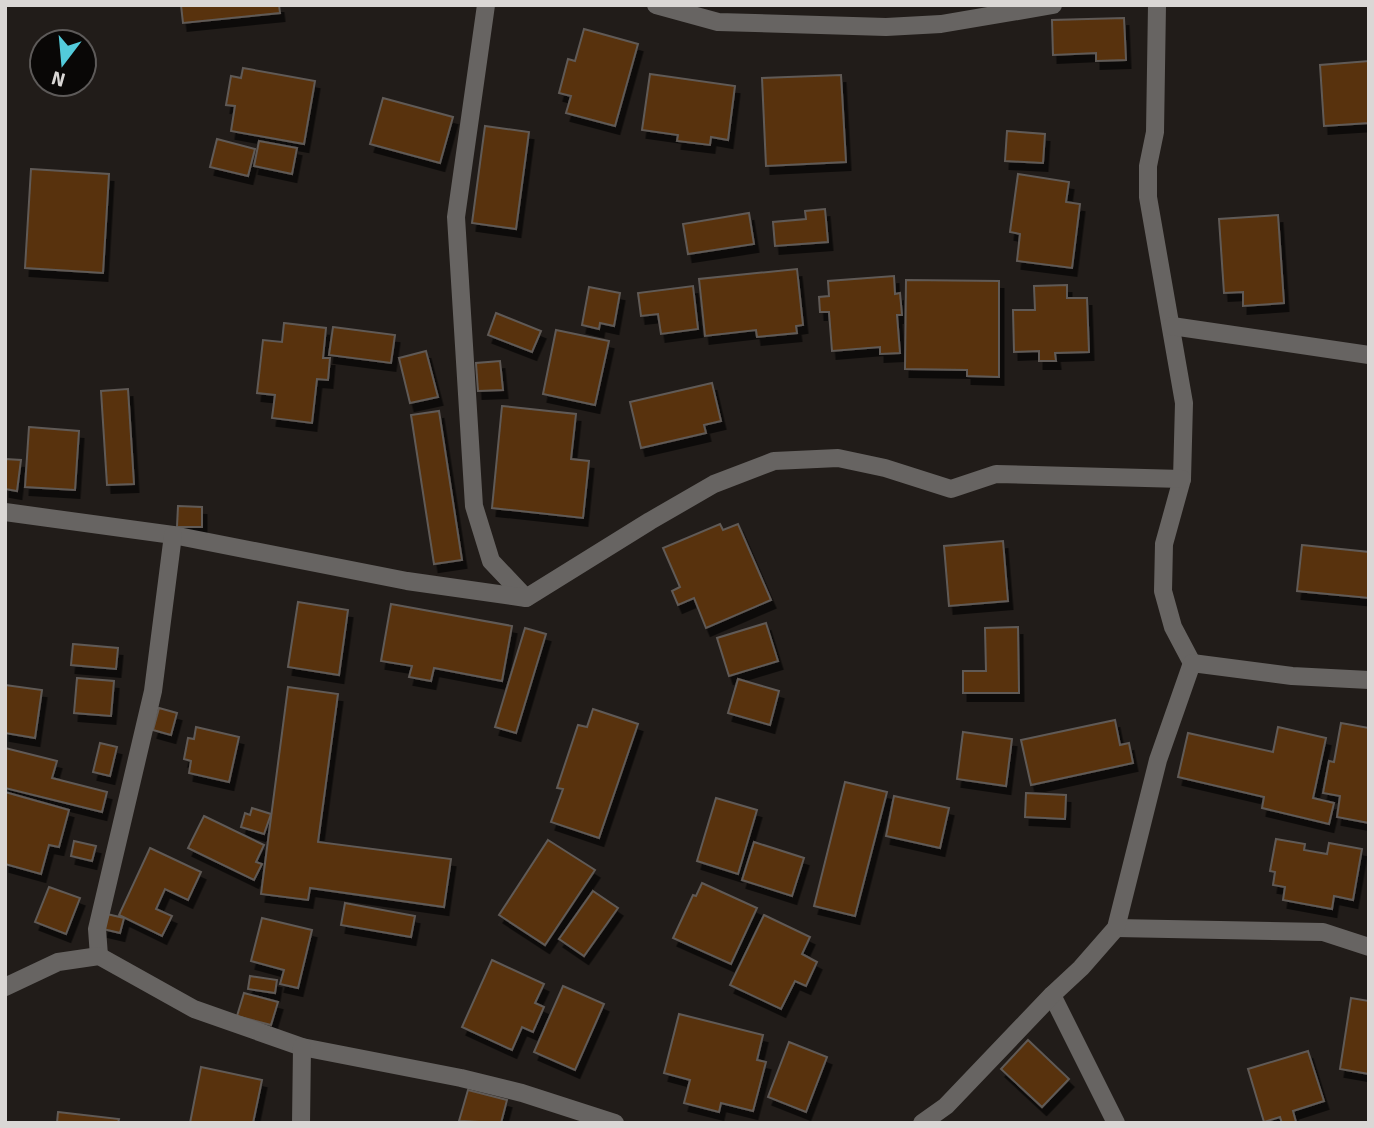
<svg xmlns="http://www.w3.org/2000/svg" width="1374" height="1128" font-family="Signika,sans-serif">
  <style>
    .building { fill: #58320c; stroke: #605a56; stroke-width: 2; filter: url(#shadow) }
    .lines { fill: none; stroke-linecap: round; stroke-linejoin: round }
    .minor { stroke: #676462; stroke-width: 18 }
  </style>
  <defs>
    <filter id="shadow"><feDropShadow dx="4.5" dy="8" stdDeviation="0" flood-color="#0009"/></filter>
  </defs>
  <rect width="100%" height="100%" fill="#211c19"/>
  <g class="building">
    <polygon points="181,5 279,5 280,13 183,23"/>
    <polygon points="1124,18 1126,60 1096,61 1096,53 1053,55 1052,20"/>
    <polygon points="584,29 638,44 615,126 566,113 571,96 559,93 568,59 575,61"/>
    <polygon points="1369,61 1369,123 1324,126 1320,65"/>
    <polygon points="243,68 315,81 304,144 231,131 235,106 226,105 231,76 241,78"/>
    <polygon points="650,74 735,86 728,140 711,137 710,145 677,141 678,135 642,130"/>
    <polygon points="841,75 846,162 766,166 762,78"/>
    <polygon points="383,98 453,117 440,163 370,144"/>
    <polygon points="485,126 529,132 516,229 472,223"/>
    <polygon points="1007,131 1045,134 1043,163 1005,161"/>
    <polygon points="217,139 255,149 248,176 210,167"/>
    <polygon points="259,141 297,148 292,174 254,166"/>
    <polygon points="31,169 109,174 103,273 25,268"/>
    <polygon points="1018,174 1069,182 1066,202 1080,204 1072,268 1017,261 1020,234 1010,232"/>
    <polygon points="825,209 828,242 775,246 773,222 806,219 805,211"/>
    <polygon points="749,213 754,244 688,254 683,224"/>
    <polygon points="1278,215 1284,303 1243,306 1243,292 1224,293 1219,219"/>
    <polygon points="797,269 803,325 796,326 797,333 757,337 756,330 705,336 699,279"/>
    <polygon points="894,276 895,294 900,293 902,315 897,315 900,353 880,354 880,347 832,351 829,312 820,312 819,297 829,296 828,281"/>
    <polygon points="906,280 999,281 999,377 967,376 967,370 905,369"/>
    <polygon points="1067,285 1067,298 1087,298 1089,352 1055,353 1056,361 1039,361 1039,351 1014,352 1013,310 1035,310 1034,286"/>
    <polygon points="693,286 698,329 661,334 658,314 641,316 638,293"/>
    <polygon points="589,287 620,293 614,326 600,323 599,329 582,325"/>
    <polygon points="496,313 541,331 532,352 488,335"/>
    <polygon points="284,323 326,328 323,358 330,358 328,380 317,379 312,423 272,418 275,395 257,393 263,340 282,342"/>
    <polygon points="333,327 395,335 391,363 329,355"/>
    <polygon points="556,330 609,341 595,405 543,394"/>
    <polygon points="426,351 438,397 410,403 399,358"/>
    <polygon points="500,361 503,390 478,391 476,363"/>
    <polygon points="712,383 721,421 704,425 706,433 641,448 630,402"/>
    <polygon points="128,389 134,484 107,485 101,391"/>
    <polygon points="502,406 576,414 571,459 589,461 583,518 492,508"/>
    <polygon points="439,411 462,560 434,564 411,415"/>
    <polygon points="29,427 79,431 75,490 25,487"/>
    <polygon points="5,459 21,460 17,491 5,489"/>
    <polygon points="178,506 202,507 202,527 177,527"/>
    <polygon points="720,524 723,530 738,524 771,600 706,628 694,598 678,605 672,591 680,587 663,548"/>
    <polygon points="1003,541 1008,601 949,606 944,546"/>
    <polygon points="1302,545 1369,552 1369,598 1297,591"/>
    <polygon points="298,602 348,610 339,675 288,667"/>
    <polygon points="391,604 512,626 502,681 434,668 431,681 409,677 412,666 381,661"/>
    <polygon points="766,623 778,661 729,676 717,638"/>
    <polygon points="1018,627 1019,693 963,693 963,671 986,671 985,628"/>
    <polygon points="525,628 546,634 516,733 495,727"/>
    <polygon points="73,644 118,648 116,669 71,665"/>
    <polygon points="77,678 114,681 111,716 74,713"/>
    <polygon points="738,679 779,691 770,725 728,713"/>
    <polygon points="5,685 42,690 35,738 5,733"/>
    <polygon points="288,687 338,694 318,842 451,859 444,907 310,888 308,900 261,894"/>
    <polygon points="159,708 177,713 171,735 153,730"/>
    <polygon points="593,709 638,724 599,838 551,822 563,789 557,788 578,725 587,727"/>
    <polygon points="1115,720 1120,745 1129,743 1133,763 1031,785 1021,740"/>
    <polygon points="1341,723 1369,728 1369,823 1337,817 1340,796 1323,793 1329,761 1334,762"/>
    <polygon points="196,727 239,737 229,782 189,773 191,761 184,759 188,738 194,739"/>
    <polygon points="1278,727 1326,738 1313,798 1334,803 1329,824 1262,808 1264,797 1178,777 1188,733 1273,752"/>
    <polygon points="963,732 1012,739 1006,786 957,779"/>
    <polygon points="100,743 117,747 110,776 93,772"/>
    <polygon points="5,748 57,761 52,778 107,792 102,812 5,788"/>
    <polygon points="845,782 887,792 855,916 814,906"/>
    <polygon points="5,792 69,810 59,847 49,845 41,874 5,864"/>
    <polygon points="1026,793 1066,795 1065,819 1025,817"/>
    <polygon points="894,796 949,808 940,848 886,836"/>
    <polygon points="716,798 757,810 738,874 697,861"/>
    <polygon points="252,808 271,814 264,834 241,827 245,813 250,815"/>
    <polygon points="204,816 264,845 256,862 262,864 254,880 188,848"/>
    <polygon points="1276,839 1305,844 1304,850 1327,854 1329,843 1362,849 1353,900 1334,896 1332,909 1283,900 1285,887 1273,885 1275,872 1270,871"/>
    <polygon points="548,840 595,870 545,945 499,915"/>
    <polygon points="74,841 96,846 92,861 71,856"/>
    <polygon points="754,842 804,858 792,896 742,880"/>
    <polygon points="150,848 201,872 188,900 165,889 156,909 172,916 162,936 119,915"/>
    <polygon points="702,883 757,908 731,964 673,938 693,895 696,896"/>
    <polygon points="49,887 80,898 66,934 35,922"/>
    <polygon points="593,891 618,908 584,956 559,939"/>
    <polygon points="345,903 415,916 411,937 341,925"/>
    <polygon points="107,914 124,918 120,933 103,929"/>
    <polygon points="764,915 810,937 802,954 817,962 806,986 795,981 781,1009 730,985"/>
    <polygon points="262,918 312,930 298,988 280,984 284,970 251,961"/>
    <polygon points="492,960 544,984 535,1003 544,1007 533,1032 522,1027 512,1050 462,1027"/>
    <polygon points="250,976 277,980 275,993 248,989"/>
    <polygon points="563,986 604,1004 575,1070 534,1052"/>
    <polygon points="244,993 278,1002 271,1025 237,1016"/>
    <polygon points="1351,998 1369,1001 1369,1074 1340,1069"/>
    <polygon points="679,1014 763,1035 757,1060 766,1062 753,1111 721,1103 719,1112 684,1103 690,1080 664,1073"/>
    <polygon points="1028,1040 1069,1079 1042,1107 1001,1069"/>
    <polygon points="789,1042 827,1057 806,1112 768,1097"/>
    <polygon points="1308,1051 1324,1101 1293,1111 1296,1122 1282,1123 1280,1117 1264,1122 1248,1069"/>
    <polygon points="201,1067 262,1080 253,1123 190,1123"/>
    <polygon points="468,1090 507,1100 501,1123 459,1121"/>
    <polygon points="58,1112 119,1119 118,1123 57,1123"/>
  </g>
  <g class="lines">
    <g class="minor">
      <polyline points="486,5 456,217 474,506 491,561 526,598"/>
      <polyline points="656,5 718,22 886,27 941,24 1053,5"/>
      <polyline points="1157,5 1155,132 1148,166 1148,197 1184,403 1182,479 1164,544 1163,591 1173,627 1192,663"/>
      <polyline points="1172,326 1369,355"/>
      <polyline points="5,512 173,535 407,581 526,598 650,521 714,484 774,461 838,458 885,468 951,489 996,474 1182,479"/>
      <polyline points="1116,928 1323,932 1369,947"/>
      <polyline points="99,956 97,929 153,691 173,535"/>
      <polyline points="5,987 58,962 99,956 194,1009 302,1047 461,1078 522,1093 615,1123"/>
      <polyline points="1052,995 1116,1123"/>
      <polyline points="301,1123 302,1047"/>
      <polyline points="922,1123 946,1106 1052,995 1081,968 1116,928 1158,760 1192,663 1292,676 1369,680"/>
    </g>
  </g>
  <rect width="1374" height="1128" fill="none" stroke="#dad7d5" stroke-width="14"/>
  <g transform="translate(63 63) rotate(196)"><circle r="33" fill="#090706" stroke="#5d5a59" stroke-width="2"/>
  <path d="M0-5L12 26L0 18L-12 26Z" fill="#53cbdb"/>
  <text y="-10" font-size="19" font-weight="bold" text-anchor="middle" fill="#dad7d5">N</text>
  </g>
</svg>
